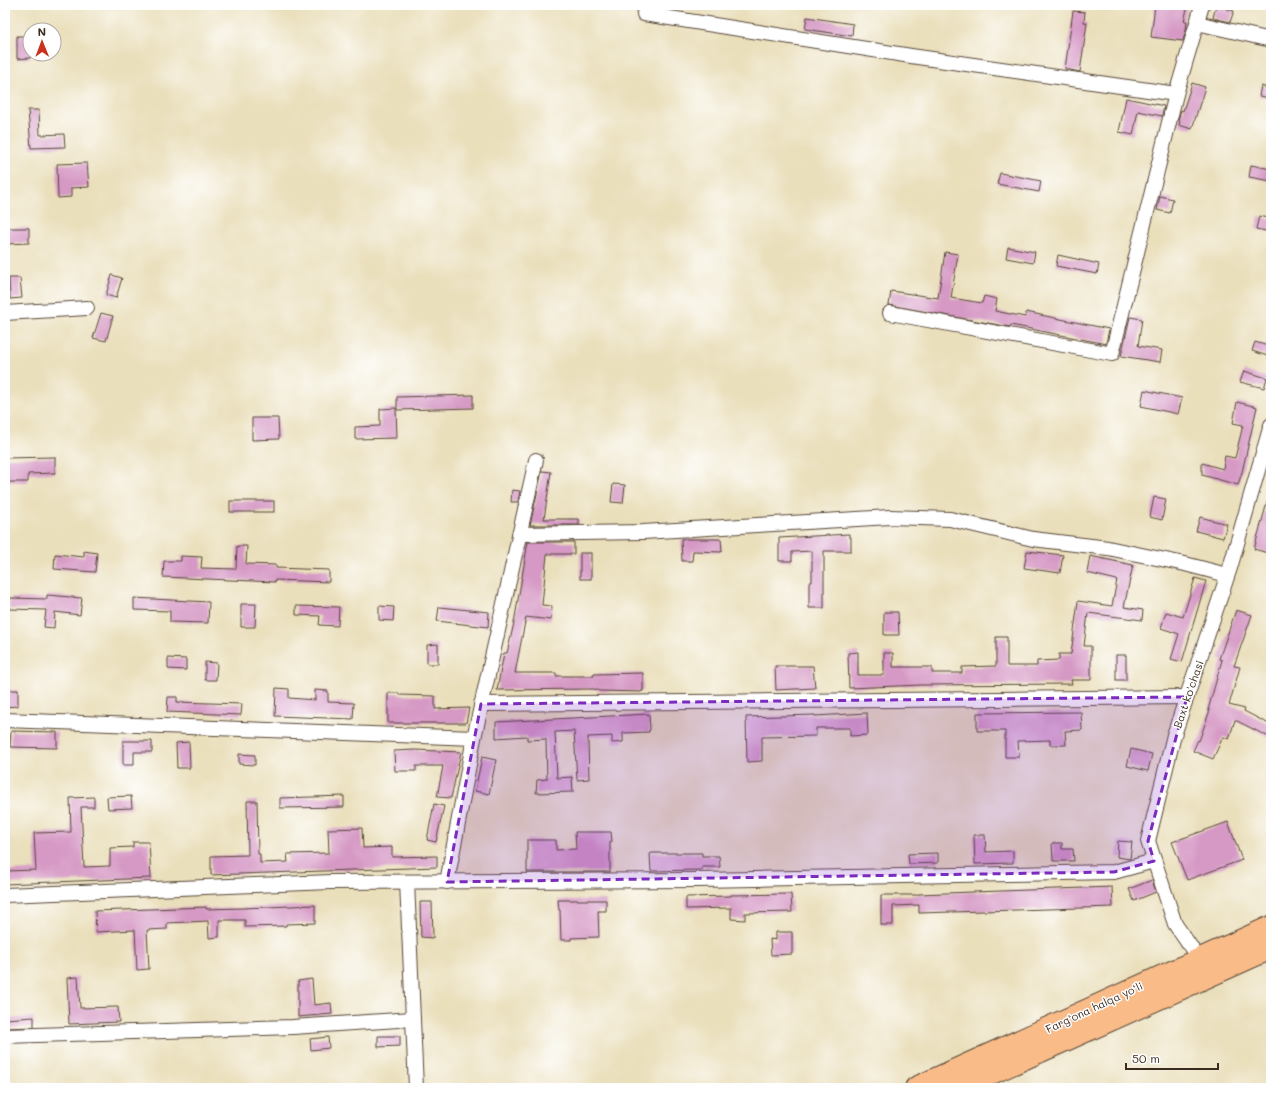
<svg xmlns="http://www.w3.org/2000/svg" width="1276" height="1093" font-family="Mali,sans-serif">
  <style>
    .building { fill: #d699c5 }
    .lines { fill: none; stroke-linecap: round; stroke-linejoin: round }
    .minor-casing { stroke: #554536; stroke-width: 16 }
    .trunk-casing { stroke: #554536; stroke-width: 24 }
    .minor { stroke: #fff; stroke-width: 14 }
    .trunk { stroke: #f9bc89; stroke-width: 22 }
    .marked { fill: #7b2cbf; fill-opacity: 0.2; stroke: #7b2cbf; stroke-width: 3; stroke-dasharray: 8 5; stroke-linejoin: round }
    .labels { text-anchor: middle; dominant-baseline: central; stroke-width: 3; stroke-linejoin: round; paint-order: stroke }
    .street-label { font-size: 11px; fill: #3b2a1e; stroke: #fff }
  </style>
  <rect width="100%" height="100%" fill="#fff"/>
  <filter id="ink" filterUnits="userSpaceOnUse"><feTurbulence type="fractalNoise" baseFrequency=".025" numOctaves="2"/><feDisplacementMap in="SourceGraphic" scale="8" xChannelSelector="R" yChannelSelector="G"/><feConvolveMatrix kernelMatrix="1 2 1 2 8 2 1 2 1" color-interpolation-filters="sRGB"/></filter>
  <filter id="wash" filterUnits="userSpaceOnUse"><feTurbulence type="fractalNoise" baseFrequency=".012" numOctaves="4" result="noise"/><feDisplacementMap in="SourceGraphic" scale="16" xChannelSelector="R" yChannelSelector="G"/><feGaussianBlur stdDeviation="0.9" result="paint"/><feColorMatrix in="noise" values="0 0 0 0 0 0 0 0 0 0 0 0 0 0 0 0 0 1.4 0 .05"/><feComposite in="paint" operator="in"/></filter>
  <g filter="url(#wash)">
    <rect width="100%" height="100%" fill="#eadfbb"/>
    <g id="blocks">
      <g class="building">
        <polygon points="1155,5 1188,5 1184,21 1187,21 1186,30 1183,41 1151,37"/>
        <polygon points="1216,5 1228,5 1227,9 1234,11 1230,22 1213,18"/>
        <polygon points="1073,11 1085,12 1084,22 1087,23 1080,72 1065,69"/>
        <polygon points="807,17 853,24 852,36 805,29"/>
        <polygon points="17,36 30,36 30,58 17,59"/>
        <polygon points="1192,83 1205,87 1192,129 1179,125 1180,120 1178,120 1181,110 1183,111"/>
        <polygon points="1261,86 1271,89 1271,98 1259,96"/>
        <polygon points="1126,98 1164,106 1162,116 1138,111 1133,135 1119,132"/>
        <polygon points="28,110 39,110 40,135 64,134 65,147 31,148"/>
        <polygon points="87,163 89,187 71,188 71,197 58,198 57,164"/>
        <polygon points="1251,165 1271,169 1271,181 1249,177"/>
        <polygon points="1000,173 1041,181 1039,192 997,184"/>
        <polygon points="1160,196 1173,199 1170,213 1157,210"/>
        <polygon points="1259,216 1271,219 1271,232 1256,229"/>
        <polygon points="5,228 29,228 29,243 5,244"/>
        <polygon points="1008,247 1035,252 1033,263 1006,258"/>
        <polygon points="945,252 958,254 951,298 982,303 984,296 997,299 995,311 1025,317 1026,312 1109,329 1106,344 1011,325 1010,327 889,305 891,291 938,298"/>
        <polygon points="1058,255 1099,264 1097,274 1056,266"/>
        <polygon points="112,275 122,278 116,298 106,295"/>
        <polygon points="9,278 20,278 22,298 10,299"/>
        <polygon points="101,313 113,316 106,341 93,338"/>
        <polygon points="1130,317 1142,319 1138,346 1162,350 1160,362 1121,356"/>
        <polygon points="1255,342 1271,347 1271,357 1252,351"/>
        <polygon points="1244,371 1267,378 1264,388 1240,382"/>
        <polygon points="1144,390 1182,398 1178,414 1141,406"/>
        <polygon points="473,395 473,408 397,410 397,397"/>
        <polygon points="1237,402 1257,407 1242,472 1238,485 1202,475 1202,463 1223,469 1225,456 1235,458 1243,425 1233,423"/>
        <polygon points="396,408 397,438 355,439 355,427 380,426 380,409"/>
        <polygon points="252,418 278,418 279,439 252,440"/>
        <polygon points="55,457 55,473 28,474 28,482 5,482 5,458"/>
        <polygon points="542,471 551,472 544,519 579,519 579,525 530,525"/>
        <polygon points="613,484 625,485 623,503 611,502"/>
        <polygon points="512,490 520,491 518,502 511,502"/>
        <polygon points="1154,497 1166,499 1162,520 1150,517"/>
        <polygon points="1268,499 1271,499 1271,554 1254,549"/>
        <rect x="230" y="501" width="44" height="11"/>
        <polygon points="1200,517 1227,524 1223,538 1196,531"/>
        <polygon points="849,534 849,537 851,537 851,551 824,551 824,608 809,608 809,582 812,582 812,551 792,552 792,561 779,561 779,538"/>
        <polygon points="681,539 721,539 722,551 721,552 693,551 692,561 682,561"/>
        <polygon points="528,542 574,542 574,554 547,554 542,605 552,606 551,620 526,617 515,673 556,673 556,676 594,676 594,674 643,673 643,691 641,691 641,692 600,691 594,689 497,690 504,653 507,653 514,623"/>
        <polygon points="237,546 247,546 246,564 276,565 276,568 329,570 329,582 275,580 275,582 163,577 164,561 181,561 181,556 202,557 201,568 236,569"/>
        <polygon points="84,551 97,553 95,572 54,569 55,554 84,557"/>
        <polygon points="1027,551 1063,555 1060,573 1024,568"/>
        <rect x="580" y="553" width="11" height="26"/>
        <polygon points="1090,556 1133,565 1124,607 1143,610 1142,620 1088,613 1084,646 1091,646 1091,680 1071,680 1072,684 921,685 849,688 848,653 858,652 858,675 884,675 884,653 893,653 893,667 932,667 932,673 962,673 962,667 996,666 996,637 1007,637 1007,666 1037,666 1037,661 1059,660 1059,654 1071,654 1078,601 1112,606 1117,580 1087,573"/>
        <polygon points="1195,578 1206,581 1182,662 1171,659 1179,634 1161,628 1166,612 1183,617"/>
        <polygon points="47,595 82,598 80,615 55,612 54,628 44,627 46,610 9,609 10,598 47,599"/>
        <polygon points="134,598 209,602 208,623 170,622 170,611 134,610"/>
        <polygon points="241,604 256,604 255,627 241,627"/>
        <polygon points="296,606 339,607 338,626 319,625 320,616 296,615"/>
        <polygon points="379,606 394,607 393,621 379,620"/>
        <polygon points="439,607 489,612 488,627 437,621"/>
        <polygon points="1236,610 1252,615 1234,666 1240,667 1229,705 1245,709 1244,711 1271,725 1271,738 1235,720 1229,739 1223,737 1213,759 1193,751 1198,740 1199,741 1210,710 1208,710 1222,660 1219,659"/>
        <polygon points="884,612 898,612 899,635 884,635"/>
        <polygon points="438,644 438,664 427,664 427,645"/>
        <rect x="1116" y="655" width="10" height="25"/>
        <polygon points="168,658 186,659 186,670 168,669"/>
        <polygon points="205,662 217,663 216,680 205,680"/>
        <polygon points="775,666 813,666 815,688 776,690"/>
        <polygon points="276,688 289,689 289,698 315,700 315,690 328,691 328,702 354,703 353,719 275,716"/>
        <polygon points="5,690 18,690 18,706 5,707"/>
        <polygon points="388,693 399,693 399,695 435,696 435,709 469,708 466,723 388,723"/>
        <polygon points="168,697 177,697 177,702 242,704 241,715 167,712"/>
        <polygon points="1081,712 1082,730 1065,731 1066,745 1050,745 1050,740 1018,741 1019,757 1005,757 1005,731 977,731 977,713"/>
        <polygon points="867,713 868,735 850,736 850,728 816,728 816,736 762,737 762,761 747,762 746,717 815,715 815,716"/>
        <polygon points="649,714 650,730 649,730 649,732 623,733 623,742 612,743 612,736 588,737 589,779 577,780 574,731 555,732 557,778 572,777 573,792 536,793 537,780 547,779 546,739 527,740 527,736 496,738 496,722"/>
        <polygon points="11,731 57,732 57,748 10,747"/>
        <polygon points="123,741 152,741 152,752 134,752 134,765 123,765"/>
        <polygon points="189,742 190,768 177,768 176,743"/>
        <polygon points="1131,749 1152,754 1148,771 1127,766"/>
        <polygon points="415,750 461,752 451,798 437,797 443,766 416,766 416,771 395,771 394,751"/>
        <polygon points="239,754 255,755 255,765 239,764"/>
        <polygon points="482,757 496,760 489,794 475,791"/>
        <polygon points="131,796 132,808 108,809 107,797"/>
        <polygon points="344,796 344,807 280,808 280,798"/>
        <polygon points="94,797 94,807 81,807 84,867 110,866 110,848 133,847 133,842 149,842 151,878 5,884 5,871 36,870 34,833 71,832 70,798"/>
        <polygon points="247,801 257,801 258,854 260,854 260,863 288,862 287,854 329,853 328,829 362,828 363,848 392,847 392,857 437,856 437,867 211,875 211,856 248,855"/>
        <polygon points="434,804 444,806 436,842 427,840"/>
        <polygon points="1228,822 1242,860 1187,880 1172,842"/>
        <polygon points="575,832 611,832 612,842 610,842 610,872 527,872 527,840 556,840 556,850 576,849"/>
        <polygon points="974,835 985,835 986,852 1013,851 1013,863 975,864"/>
        <polygon points="1118,841 1132,842 1130,859 1117,857"/>
        <polygon points="1052,843 1062,843 1062,849 1073,849 1074,861 1053,861"/>
        <polygon points="652,853 702,853 702,856 719,856 720,867 702,867 702,870 651,871 650,854"/>
        <polygon points="938,853 938,863 909,864 908,854"/>
        <polygon points="1152,880 1156,892 1134,901 1129,889"/>
        <polygon points="1112,887 1113,907 919,913 919,905 893,906 893,925 881,925 881,895 918,895 918,894"/>
        <polygon points="791,894 792,912 745,913 745,920 731,919 731,908 686,909 686,897 731,896 731,895"/>
        <polygon points="558,900 606,900 606,911 598,911 599,937 571,938 571,940 561,940 560,910 559,910"/>
        <polygon points="420,902 432,902 433,938 421,937"/>
        <polygon points="315,905 315,923 286,924 286,926 245,927 245,920 219,920 219,937 209,938 208,921 167,923 167,929 147,930 149,969 137,970 135,930 96,932 95,911 206,907 206,909 243,908"/>
        <polygon points="776,932 792,932 792,954 771,955 770,939 776,940"/>
        <polygon points="78,977 80,1008 118,1007 119,1022 69,1024 67,978"/>
        <polygon points="312,979 314,1005 331,1003 332,1014 298,1017 298,981"/>
        <polygon points="34,1017 34,1027 5,1028 5,1019"/>
        <polygon points="378,1036 400,1036 400,1046 378,1047"/>
        <polygon points="328,1037 329,1048 311,1050 310,1039"/>
      </g>
    </g>
  </g>
  <g filter="url(#ink)">
    <use href="#blocks" fill-opacity="0" stroke="#554536" stroke-width="1"/>
    <g class="lines">
      <g class="minor-casing">
        <g id="minor">
          <polyline points="646,5 644,14 911,56 1176,94 1197,23"/>
          <polyline points="1202,5 1197,23 1271,40"/>
          <polyline points="5,313 87,308"/>
          <polyline points="890,313 1112,354 1176,94"/>
          <polyline points="519,534 643,532 890,517 950,519 1033,539 1108,548 1185,564 1227,575"/>
          <polyline points="481,704 1187,697"/>
          <polyline points="5,720 474,738"/>
          <polyline points="407,882 416,1088"/>
          <polyline points="447,882 474,738 536,460"/>
          <polyline points="5,895 331,882 698,880 1114,872 1154,861"/>
          <polyline points="1199,959 1175,924 1148,841 1174,735 1230,568 1271,425"/>
          <polyline points="5,1036 293,1027 413,1019"/>
        </g>
      </g>
      <g class="trunk-casing">
        <g id="trunk">
          <polyline points="916,1088 1271,927"/>
          <polyline points="958,1088 1271,948"/>
        </g>
      </g>
      <use href="#minor" class="minor"/>
      <use href="#trunk" class="trunk"/>
    </g>
  </g>
  <path class="marked" d="M 1187,697 L 1148,841 L 1154,861 L 1114,872 L 447,882 L 481,704 Z"/>
  <g class="labels">
    <g class="street-label">
      <text transform="translate(1188 694) rotate(-71)">Baxt ko'chasi</text>
      <text transform="translate(1094 1007) rotate(-25)">Farg‘ona halqa yo‘li</text>
    </g>
  </g>
  <rect width="1276" height="1093" fill="none" stroke="#fff" stroke-width="20"/>
  <g transform="translate(42 42) rotate(359)"><circle r="19" fill="#ffffff" stroke="#b1aaa5"/>
  <path d="M0-3L7 15L0 10L-7 15Z" fill="#c8321e"/>
  <text y="-6" font-size="11" font-weight="bold" text-anchor="middle" fill="#3b2a1e">N</text>
  </g>
  <path d="M1126 1063v6h92v-6" fill="none" stroke="#3b2a1e" stroke-width="2"/>
  <text x="1132" y="1063" font-size="12" fill="#3b2a1e" stroke="#ffffff" stroke-width="3" paint-order="stroke">50 m</text>
</svg>
